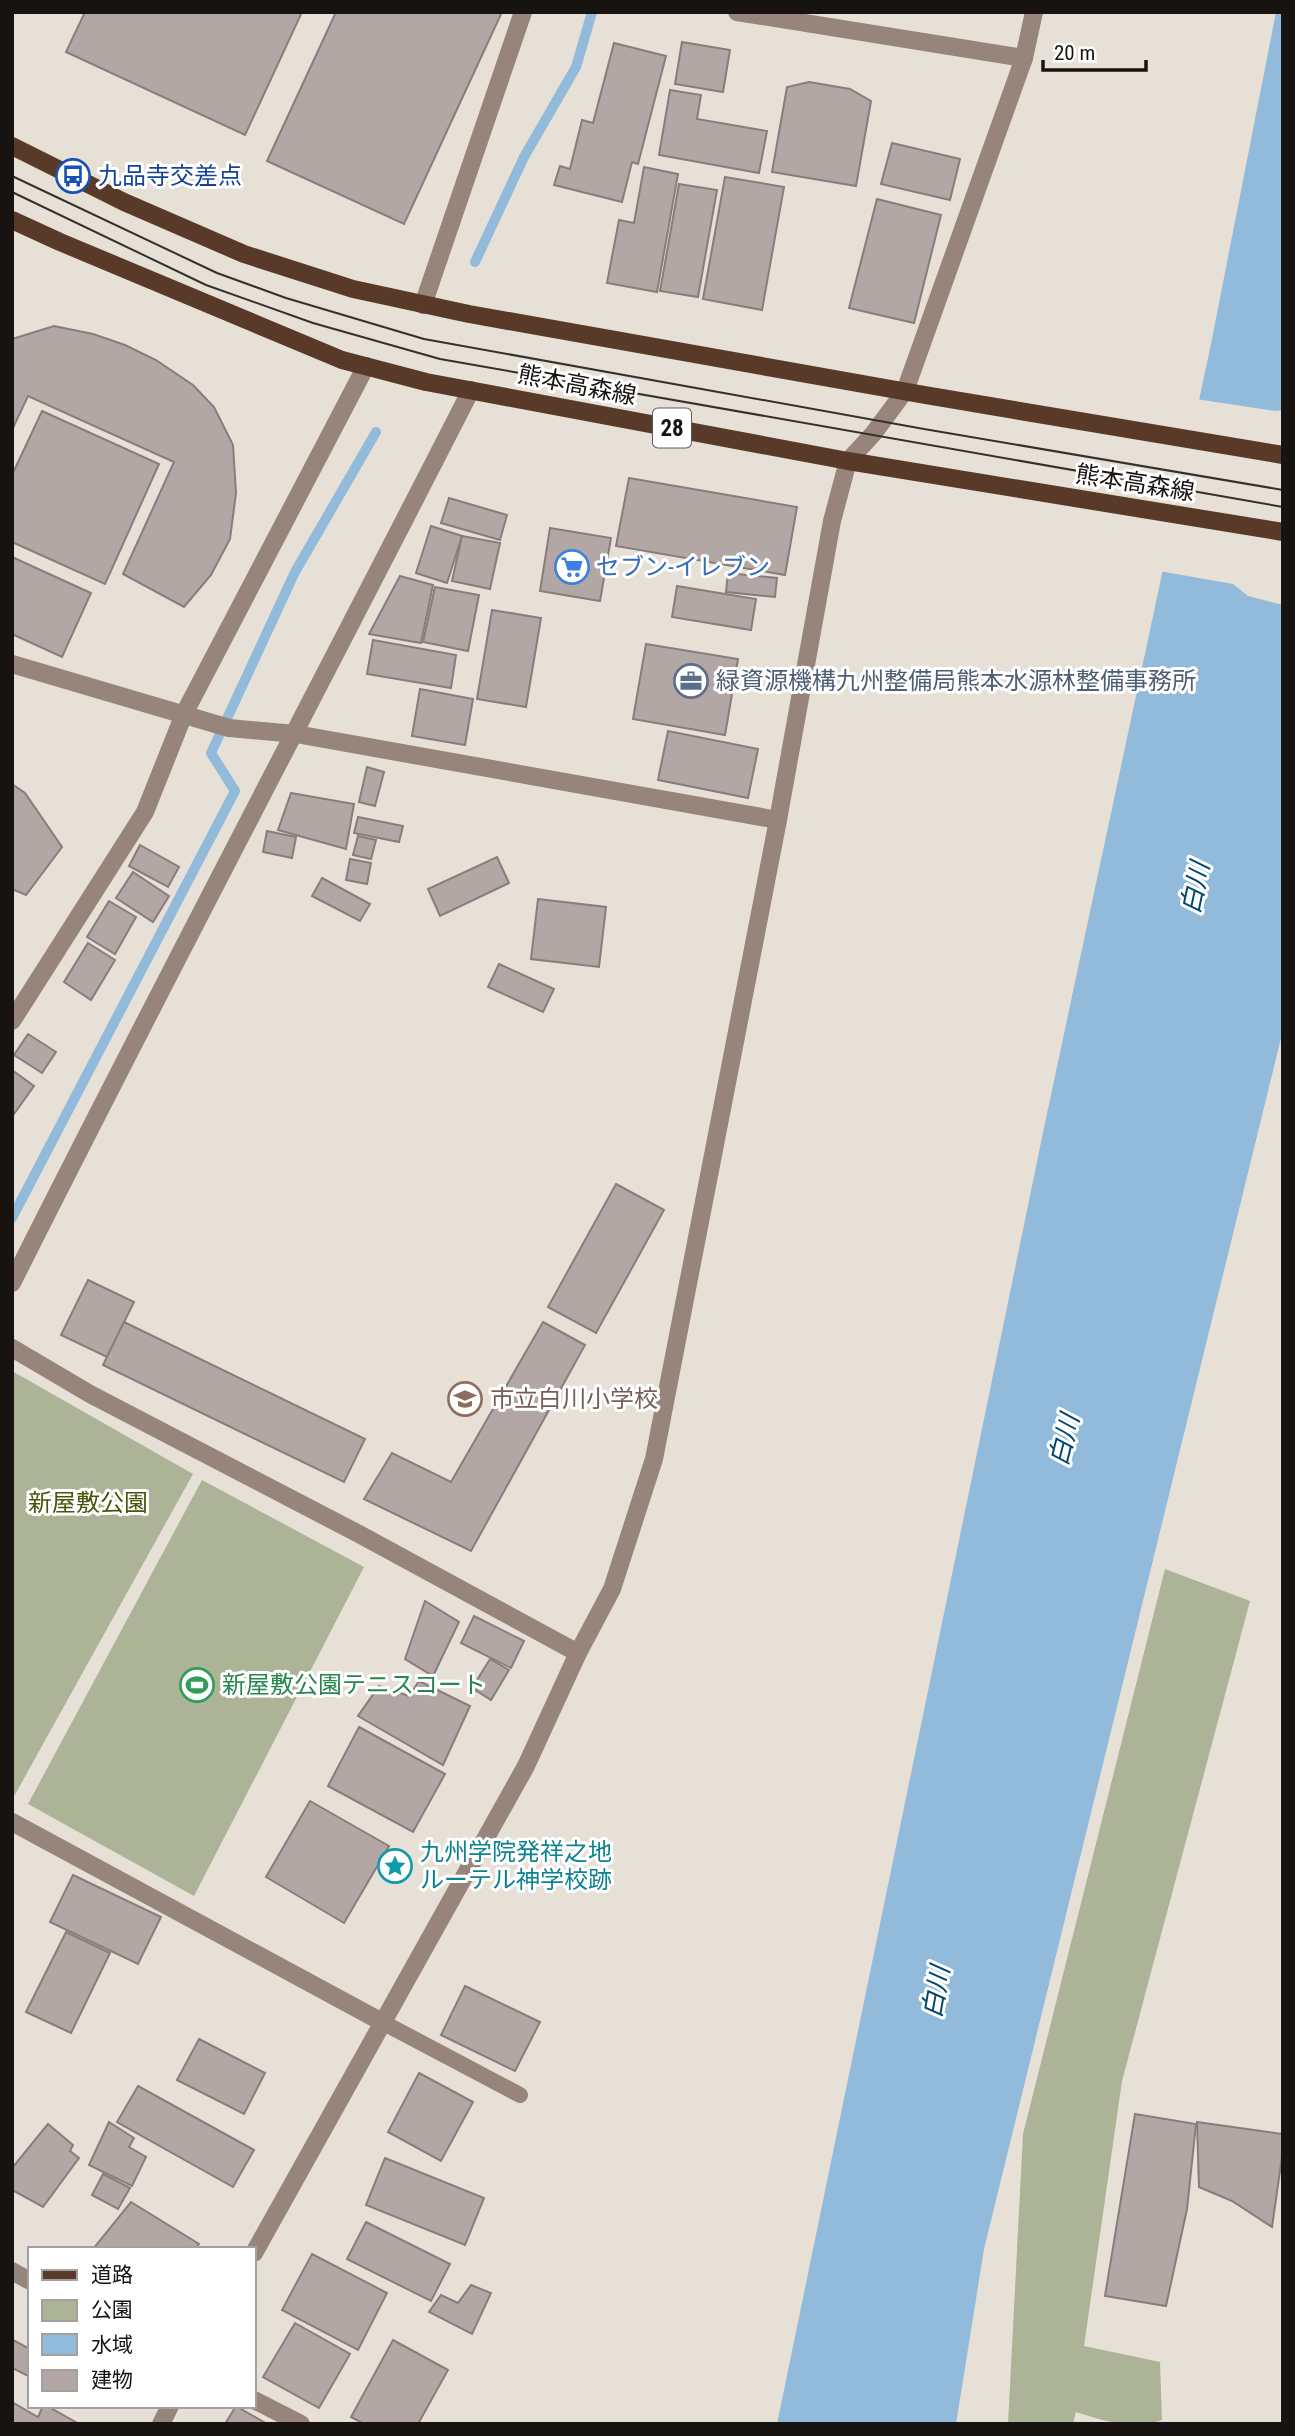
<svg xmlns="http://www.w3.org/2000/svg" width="1295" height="2436" font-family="'Roboto Condensed','Noto Sans JP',sans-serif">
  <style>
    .green { fill: #acb396 }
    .water { fill: #92bada }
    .pier { fill: #e6e0d6 }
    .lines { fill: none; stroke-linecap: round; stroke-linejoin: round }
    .stream { stroke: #92bada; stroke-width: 10 }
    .building { fill: #b3a7a5; stroke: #897d7b; stroke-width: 2 }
    .service { stroke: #97847a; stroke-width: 16 }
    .minor { stroke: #97847a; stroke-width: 18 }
    .primary { stroke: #593a28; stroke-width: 18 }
    .tram { stroke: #34312d; stroke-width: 2 }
    .labels { text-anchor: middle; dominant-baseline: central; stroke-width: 6; stroke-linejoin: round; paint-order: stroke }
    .shield { fill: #fff; stroke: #5c5a58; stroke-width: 2 }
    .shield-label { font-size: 23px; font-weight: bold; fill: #161310 }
    .transit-label { font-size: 24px; fill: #164399; stroke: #fff; text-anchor: start }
    .street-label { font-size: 24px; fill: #161310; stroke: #fff }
    .shop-label { font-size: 24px; fill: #366cbe; stroke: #fff; text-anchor: start }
    .service-label { font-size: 24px; fill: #4e5e75; stroke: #fff; text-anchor: start }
    .education-label { font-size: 24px; fill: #785e54; stroke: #fff; text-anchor: start }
    .park-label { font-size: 24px; fill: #4a550c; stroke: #fff }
    .leisure-label { font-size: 24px; fill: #27864d; stroke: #fff; text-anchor: start }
    .culture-label { font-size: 24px; fill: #0d838f; stroke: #fff; text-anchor: start }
    .water-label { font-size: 26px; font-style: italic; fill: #004770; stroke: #fff }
  </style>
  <rect width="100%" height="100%" fill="#e6e0d6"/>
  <g class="green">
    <polygon points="12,1371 193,1474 12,1800"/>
    <polygon points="202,1480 364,1567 194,1896 28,1804"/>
    <path d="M 1165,1569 L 1250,1601 L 1122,2081 L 1084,2346 L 1160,2362 L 1162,2420 C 1133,2430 1104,2421 1076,2412 L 1073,2424 L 1008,2424 L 1023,2134 Z"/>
  </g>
  <polygon class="water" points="1276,12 1283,12 1283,1030 984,2249 956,2424 777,2424 1045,1123 1211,344"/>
  <polygon class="pier" points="1196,399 1275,411 1283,410 1283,605 1248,596 1233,584 1159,571"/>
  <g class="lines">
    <g class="stream">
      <polyline points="475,262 524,157 576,67 592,12"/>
      <polyline points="12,1218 235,791 211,753 295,572 376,432"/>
    </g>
  </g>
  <g class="building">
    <polygon points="85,12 302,12 245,135 66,52"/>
    <polygon points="336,12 502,12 404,224 267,161"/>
    <polygon points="682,42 730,50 723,92 675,84"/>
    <polygon points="614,43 666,56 638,164 632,162 622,202 554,185 560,166 570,169 582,120 593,123"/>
    <polygon points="809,82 850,89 871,101 856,186 772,172 787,87"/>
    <polygon points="670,90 701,95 697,119 767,131 759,173 659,155"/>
    <polygon points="892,143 960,159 950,200 881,184"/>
    <polygon points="644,167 678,174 657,292 607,283 619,220 634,223"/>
    <polygon points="725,177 784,187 762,310 703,299"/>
    <polygon points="679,184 717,190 698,297 660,291"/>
    <polygon points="877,199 941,215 914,323 849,308"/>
    <polygon points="54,326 93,334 125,345 156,360 193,385 214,407 233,445 236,493 230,539 211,575 184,607 123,574 174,462 28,396 12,430 12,339"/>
    <polygon points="42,411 159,464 105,584 12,542 12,475"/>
    <polygon points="629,478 797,507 785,575 616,546"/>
    <polygon points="449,498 507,515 500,540 441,523"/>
    <polygon points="431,526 462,536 447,583 416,573"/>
    <polygon points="550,528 611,538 600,601 540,591"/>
    <polygon points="462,536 500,543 490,589 452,581"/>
    <polygon points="12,557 91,593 62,657 12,634"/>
    <polygon points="728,573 777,578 775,597 726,592"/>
    <polygon points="400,576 433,585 421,643 369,634"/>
    <polygon points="677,586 756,599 751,630 672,617"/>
    <polygon points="435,587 479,595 468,651 423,642"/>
    <polygon points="492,610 541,618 526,707 477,699"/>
    <polygon points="373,640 456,655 451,688 367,674"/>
    <polygon points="646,644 738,659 725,735 633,719"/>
    <polygon points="420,689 473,699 465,745 412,736"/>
    <polygon points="668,731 758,749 748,798 658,780"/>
    <polygon points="367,767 384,772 375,806 359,802"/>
    <polygon points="12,784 25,793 62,847 26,895 12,889"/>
    <polygon points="291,793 354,804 346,849 278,830"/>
    <polygon points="358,817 403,826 399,842 354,833"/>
    <polygon points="267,831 296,837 292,858 263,852"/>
    <polygon points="358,836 376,840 371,859 353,855"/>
    <polygon points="140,845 179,867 168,887 129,866"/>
    <polygon points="497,857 509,883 440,916 428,889"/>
    <polygon points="350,859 371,863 367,884 346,880"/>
    <polygon points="133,872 169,896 153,922 116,898"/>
    <polygon points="322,878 370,904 360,921 312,896"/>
    <polygon points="538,899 606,907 599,967 531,959"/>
    <polygon points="109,901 136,917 115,954 87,937"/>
    <polygon points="88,943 115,960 91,1000 64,982"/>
    <polygon points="499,964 554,989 543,1012 488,987"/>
    <polygon points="28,1034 56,1052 42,1073 14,1055"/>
    <polygon points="12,1070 34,1086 14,1114 12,1113"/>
    <polygon points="616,1184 664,1210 596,1333 548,1307"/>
    <polygon points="88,1280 134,1302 107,1357 61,1335"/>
    <polygon points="124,1322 365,1439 344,1482 103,1365"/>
    <polygon points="543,1322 585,1345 471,1551 364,1499 392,1453 451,1482"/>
    <polygon points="425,1601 459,1622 433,1676 405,1659"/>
    <polygon points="474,1616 524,1641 511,1668 461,1643"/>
    <polygon points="490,1659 509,1670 491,1700 472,1688"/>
    <polygon points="419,1681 470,1706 443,1765 358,1716 379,1686 409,1696"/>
    <polygon points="359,1727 445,1774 413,1832 328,1786"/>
    <polygon points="310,1801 389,1846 344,1923 266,1877"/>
    <polygon points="73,1875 161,1917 138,1964 50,1922"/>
    <polygon points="66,1932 110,1953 71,2033 26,2012"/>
    <polygon points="465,1986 540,2022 515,2071 441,2035"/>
    <polygon points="199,2039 265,2073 244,2114 177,2080"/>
    <polygon points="419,2073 473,2102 441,2161 388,2132"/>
    <polygon points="138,2086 254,2150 233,2187 117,2122"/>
    <polygon points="1135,2114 1196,2124 1187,2209 1166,2306 1105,2296"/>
    <polygon points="109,2122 134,2138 129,2147 146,2157 132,2186 89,2165"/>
    <polygon points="1197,2122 1283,2134 1283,2150 1272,2227 1232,2201 1199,2187"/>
    <polygon points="48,2124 73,2145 70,2151 79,2158 43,2207 12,2190 12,2168"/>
    <polygon points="385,2158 484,2198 465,2245 366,2205"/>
    <polygon points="103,2174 130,2188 118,2209 92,2195"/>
    <polygon points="131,2202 199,2244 195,2249 93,2249"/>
    <polygon points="366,2222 450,2264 431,2301 347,2259"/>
    <polygon points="312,2254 387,2293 358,2350 282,2310"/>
    <polygon points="471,2285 491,2293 472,2334 429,2312 441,2295 458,2303"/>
    <polygon points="295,2323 350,2354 319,2408 263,2377"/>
    <polygon points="13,2340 30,2349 30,2377 12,2368"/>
    <polygon points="393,2340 448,2370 418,2424 364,2424 351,2417"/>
    <polygon points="12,2402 38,2417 43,2406 47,2406 79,2424 12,2424"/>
    <polygon points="236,2406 267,2424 225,2424"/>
  </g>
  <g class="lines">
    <polyline class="service" points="382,2022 520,2095"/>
    <g class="minor">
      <polyline points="737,12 1024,58"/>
      <polyline points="423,305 523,12"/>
      <polyline points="12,664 229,728 296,734 778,820"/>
      <polyline points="12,1021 145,812 184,714 366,366"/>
      <path d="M 12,1283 C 162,984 319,688 471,390"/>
      <polyline points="12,1348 90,1394 359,1534 578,1653"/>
      <polyline points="12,1822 382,2022"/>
      <polyline points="254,2253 526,1766 578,1653 612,1589 654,1459 778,820 832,521 848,461 873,434 905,391 1024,58 1034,12"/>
      <polyline points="12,2271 30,2281"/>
      <polyline points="254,2400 301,2424"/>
      <polyline points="161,2424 170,2406"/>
    </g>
    <g class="primary">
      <polyline points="12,146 124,202 244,254 353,289 469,314 925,395 1283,455"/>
      <polyline points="12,220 60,242 342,360 426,382 848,461 1283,532"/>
    </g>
    <g class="tram">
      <polyline points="12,176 217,273 286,298 424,339 924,429 1283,490"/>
      <polyline points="12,192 206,285 313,323 440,359 1283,507"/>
    </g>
  </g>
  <defs>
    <g id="bus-ring" transform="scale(1.75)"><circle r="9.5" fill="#fff" stroke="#1a4fb4" stroke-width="1.5"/><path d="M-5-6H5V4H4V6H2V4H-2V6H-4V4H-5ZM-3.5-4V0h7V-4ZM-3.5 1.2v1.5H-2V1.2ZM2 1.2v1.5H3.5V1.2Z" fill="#1a4fb4"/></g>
    <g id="supermarket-ring" transform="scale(1.75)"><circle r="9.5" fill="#fff" stroke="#3f7fe0" stroke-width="1.5"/><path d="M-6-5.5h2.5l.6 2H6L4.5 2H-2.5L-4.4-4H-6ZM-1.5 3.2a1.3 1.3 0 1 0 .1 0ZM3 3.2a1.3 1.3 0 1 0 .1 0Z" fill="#3f7fe0"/></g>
    <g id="office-ring" transform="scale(1.75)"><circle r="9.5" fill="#fff" stroke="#5c6f8a" stroke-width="1.5"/><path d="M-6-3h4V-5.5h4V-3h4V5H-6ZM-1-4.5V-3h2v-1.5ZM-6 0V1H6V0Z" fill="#5c6f8a"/></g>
    <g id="school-ring" transform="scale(1.75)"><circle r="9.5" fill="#fff" stroke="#8d6e63" stroke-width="1.5"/><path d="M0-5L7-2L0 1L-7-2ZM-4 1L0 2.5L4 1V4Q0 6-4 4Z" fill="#8d6e63"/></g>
    <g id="stadium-ring" transform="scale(1.75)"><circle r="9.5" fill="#fff" stroke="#2e9e5b" stroke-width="1.5"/><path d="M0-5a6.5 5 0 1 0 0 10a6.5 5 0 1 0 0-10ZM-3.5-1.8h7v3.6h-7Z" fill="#2e9e5b"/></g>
    <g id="sight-ring" transform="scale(1.75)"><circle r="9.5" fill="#fff" stroke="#0f9aa8" stroke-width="1.5"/><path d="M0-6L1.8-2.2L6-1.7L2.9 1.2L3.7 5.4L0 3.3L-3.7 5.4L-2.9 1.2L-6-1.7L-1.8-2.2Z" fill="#0f9aa8"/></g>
  </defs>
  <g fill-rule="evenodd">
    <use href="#bus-ring" x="73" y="176"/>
    <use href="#supermarket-ring" x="572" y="567"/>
    <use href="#office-ring" x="691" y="681"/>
    <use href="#school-ring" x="465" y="1399"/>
    <use href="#stadium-ring" x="197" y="1685"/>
    <use href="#sight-ring" x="395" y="1866"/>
  </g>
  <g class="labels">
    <rect class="shield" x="653" y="408.5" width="38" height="39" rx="5"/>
    <g class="shield-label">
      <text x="672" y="428">28</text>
    </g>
    <g class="transit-label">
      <text x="98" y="176">九品寺交差点</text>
    </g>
    <g class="street-label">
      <text transform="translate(577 385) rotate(11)">熊本高森線</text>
      <text transform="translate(1135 483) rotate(9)">熊本高森線</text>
    </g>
    <g class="shop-label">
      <text x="596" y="567">セブン-イレブン</text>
    </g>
    <g class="service-label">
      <text x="716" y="681">緑資源機構九州整備局熊本水源林整備事務所</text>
    </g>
    <g class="education-label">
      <text x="490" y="1399">市立白川小学校</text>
    </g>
    <g class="park-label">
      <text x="88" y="1503">新屋敷公園</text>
    </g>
    <g class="leisure-label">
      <text x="222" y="1685">新屋敷公園テニスコート</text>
    </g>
    <g class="culture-label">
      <text x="420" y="1852">九州学院発祥之地<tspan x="420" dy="28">ルーテル神学校跡</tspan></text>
    </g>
    <g class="water-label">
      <text transform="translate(1195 888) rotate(-78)">白川</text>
      <text transform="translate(1064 1440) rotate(-76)">白川</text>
      <text transform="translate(936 1992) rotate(-80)">白川</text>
    </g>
  </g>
  <rect width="1295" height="2436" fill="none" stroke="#161310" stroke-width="28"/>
  <rect x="28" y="2247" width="228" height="161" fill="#ffffff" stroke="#a2a19f" stroke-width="2"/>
  <rect x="42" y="2270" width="35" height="10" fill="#593a28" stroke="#a2a19f" stroke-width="2"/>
  <text x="91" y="2282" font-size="21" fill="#161310">道路</text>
  <rect x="42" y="2300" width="35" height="21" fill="#acb396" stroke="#a2a19f" stroke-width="2"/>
  <text x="91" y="2317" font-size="21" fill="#161310">公園</text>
  <rect x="42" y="2334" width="35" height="21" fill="#92bada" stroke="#a2a19f" stroke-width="2"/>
  <text x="91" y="2352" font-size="21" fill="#161310">水域</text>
  <rect x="42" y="2370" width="35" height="21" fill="#b3a7a5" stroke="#a2a19f" stroke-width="2"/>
  <text x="91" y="2387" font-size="21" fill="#161310">建物</text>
  <path d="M1043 60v10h103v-10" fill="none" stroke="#161310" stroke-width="3.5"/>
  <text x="1054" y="60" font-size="21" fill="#161310" stroke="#ffffff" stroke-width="5" paint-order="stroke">20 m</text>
</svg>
